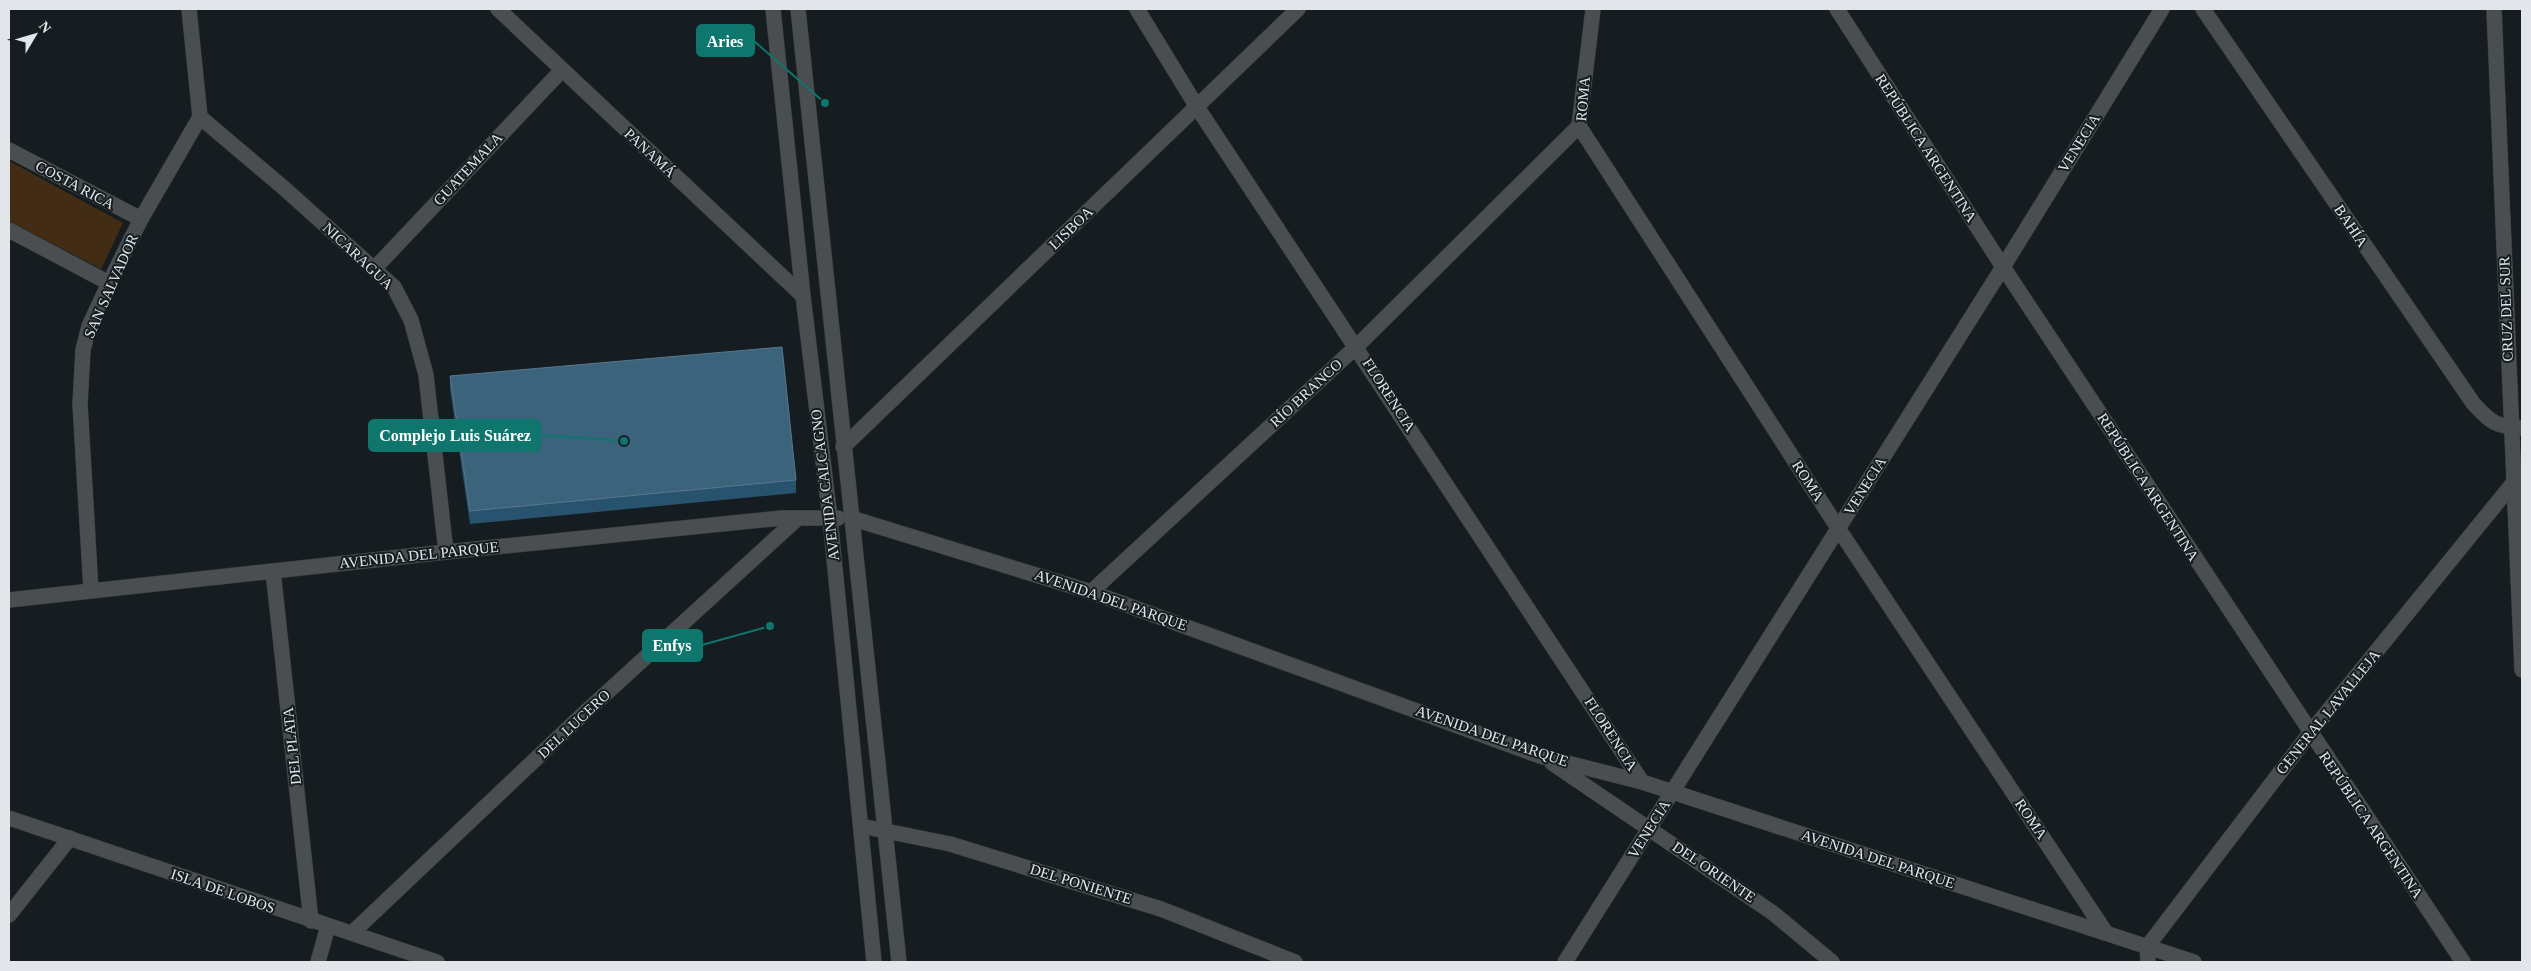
<svg xmlns="http://www.w3.org/2000/svg" width="2531" height="971" font-family="Georgia,serif">
  <style>
    .green { fill: #422c14 }
    .lines { fill: none; stroke-linecap: round; stroke-linejoin: round }
    .minor-casing { stroke: #33393d; stroke-width: 16 }
    .tertiary-casing { stroke: #33393d; stroke-width: 16 }
    .minor { stroke: #4a4e50; stroke-width: 15 }
    .tertiary { stroke: #4a4e50; stroke-width: 15 }
    .wall { fill: #28536e }
    .building { fill: #3c637c; stroke: #56778d }
    .labels { text-anchor: middle; dominant-baseline: central; stroke-width: 4; stroke-linejoin: round; paint-order: stroke }
    .street-label { font-size: 15px; fill: #e2e6ea; stroke: #161d21 }
    .leader { fill: none; stroke: #0f766e; stroke-width: 2 }
    .callout-dot { fill: #0f766e; stroke: #161d21; stroke-width: 2 }
    .callout { fill: #0f766e; stroke: #0f766e; stroke-width: 2 }
    .callout-label { font-size: 16px; text-anchor: middle; font-weight: bold; fill: #fff }
  </style>
  <rect width="100%" height="100%" fill="#161d21"/>
  <polygon class="green" points="9,161 123,223 101,269 9,221"/>
  <g class="lines">
    <g class="minor-casing">
      <g id="minor">
        <polyline points="189,9 200,117 285,189 394,287 411,320 426,375 446,552"/>
        <polyline points="498,9 803,296"/>
        <polyline points="1137,9 1197,107 1642,782"/>
        <polyline points="1593,9 1579,126 1838,528 2106,933"/>
        <polyline points="1837,9 2003,267 2463,962"/>
        <path d="M 2203,9 L 2473,403 C 2490,422 2496,427 2522,428"/>
        <polyline points="2494,9 2522,670"/>
        <polyline points="9,150 141,219"/>
        <polyline points="9,230 109,283"/>
        <polyline points="375,268 562,70"/>
        <polyline points="843,447 1298,9"/>
        <polyline points="851,518 1091,592 1540,756 1642,782 2194,962"/>
        <polyline points="273,571 311,921"/>
        <polyline points="91,590 80,404 83,350 89,326 109,283 141,219 200,117"/>
        <polyline points="1091,592 1357,346 1579,126"/>
        <polyline points="1552,763 1773,913 1832,962"/>
        <polyline points="9,818 437,962"/>
        <polyline points="861,826 950,844 1161,909 1295,962"/>
        <polyline points="9,915 70,838"/>
        <polyline points="352,933 579,718 798,518"/>
        <polyline points="318,962 328,926"/>
        <polyline points="1565,962 2003,267 2162,9"/>
        <polyline points="2148,962 2147,947 2310,733 2514,482 2518,482"/>
      </g>
    </g>
    <g class="tertiary-casing">
      <g id="tertiary">
        <polyline points="773,9 803,296 830,518 874,962"/>
        <polyline points="798,9 899,962"/>
        <polyline points="9,600 446,552 782,518 838,518"/>
      </g>
    </g>
    <use href="#minor" class="minor"/>
    <use href="#tertiary" class="tertiary"/>
  </g>
  <polygon class="wall" points="450,376 796,480 796,493 470,524 450,389"/>
  <polygon class="building" points="782,347 796,480 470,511 450,376"/>
  <g class="labels">
    <g class="street-label">
      <text transform="translate(1583 99) rotate(-85)">ROMA</text>
      <text transform="translate(2079 143) rotate(-58)">VENECIA</text>
      <text transform="translate(1926 148) rotate(57)">REPÚBLICA ARGENTINA</text>
      <text transform="translate(650 153) rotate(43)">PANAMÁ</text>
      <text transform="translate(468 169) rotate(-47)">GUATEMALA</text>
      <text transform="translate(75 185) rotate(28)">COSTA RICA</text>
      <text transform="translate(2351 226) rotate(56)">BAHÍA</text>
      <text transform="translate(1071 228) rotate(-44)">LISBOA</text>
      <text transform="translate(358 256) rotate(43)">NICARAGUA</text>
      <text transform="translate(111 286) rotate(-66)">SAN SALVADOR</text>
      <text transform="translate(2506 309) rotate(-92)">CRUZ DEL SUR</text>
      <text transform="translate(1306 393) rotate(-43)">RÍO BRANCO</text>
      <text transform="translate(1389 395) rotate(57)">FLORENCIA</text>
      <text transform="translate(1808 481) rotate(57)">ROMA</text>
      <text transform="translate(825 485) rotate(-97)">AVENIDA CALCAGNO</text>
      <text transform="translate(1865 486) rotate(-58)">VENECIA</text>
      <text transform="translate(2148 487) rotate(57)">REPÚBLICA ARGENTINA</text>
      <text transform="translate(419 555) rotate(-6)">AVENIDA DEL PARQUE</text>
      <text transform="translate(1111 600) rotate(19)">AVENIDA DEL PARQUE</text>
      <text transform="translate(2328 712) rotate(-51)">GENERAL LAVALLEJA</text>
      <text transform="translate(574 724) rotate(-43)">DEL LUCERO</text>
      <text transform="translate(1611 734) rotate(57)">FLORENCIA</text>
      <text transform="translate(1492 736) rotate(19)">AVENIDA DEL PARQUE</text>
      <text transform="translate(292 746) rotate(-96)">DEL PLATA</text>
      <text transform="translate(2031 819) rotate(56)">ROMA</text>
      <text transform="translate(2371 825) rotate(56)">REPÚBLICA ARGENTINA</text>
      <text transform="translate(1649 829) rotate(-58)">VENECIA</text>
      <text transform="translate(1878 859) rotate(18)">AVENIDA DEL PARQUE</text>
      <text transform="translate(1714 872) rotate(34)">DEL ORIENTE</text>
      <text transform="translate(1081 884) rotate(17)">DEL PONIENTE</text>
      <text transform="translate(223 891) rotate(19)">ISLA DE LOBOS</text>
    </g>
  </g>
  <path class="leader" d="M825 103L754 41M624 441L540 435M770 626L702 645"/>
  <g class="callout-dot">
    <circle cx="825" cy="103" r="5"/>
    <circle cx="624" cy="441" r="5"/>
    <circle cx="770" cy="626" r="5"/>
  </g>
  <g class="callout">
    <rect x="697" y="25" width="57" height="31" rx="5"/>
    <rect x="369" y="420" width="171" height="31" rx="5"/>
    <rect x="643" y="630" width="59" height="31" rx="5"/>
  </g>
  <g class="callout-label">
    <text x="725" y="47">Aries</text>
    <text x="455" y="441">Complejo Luis Suárez</text>
    <text x="672" y="651">Enfys</text>
  </g>
  <rect width="2531" height="971" fill="none" stroke="#e2e6ea" stroke-width="20"/>
  <g transform="translate(35 35) rotate(52)" stroke="#161d21" stroke-width="4" paint-order="stroke">
  <path d="M0-4L9 19L0 12L-9 19Z" fill="#e2e6ea"/>
  <text y="-8" font-size="14" font-weight="bold" text-anchor="middle" fill="#e2e6ea">N</text>
  </g>
</svg>
